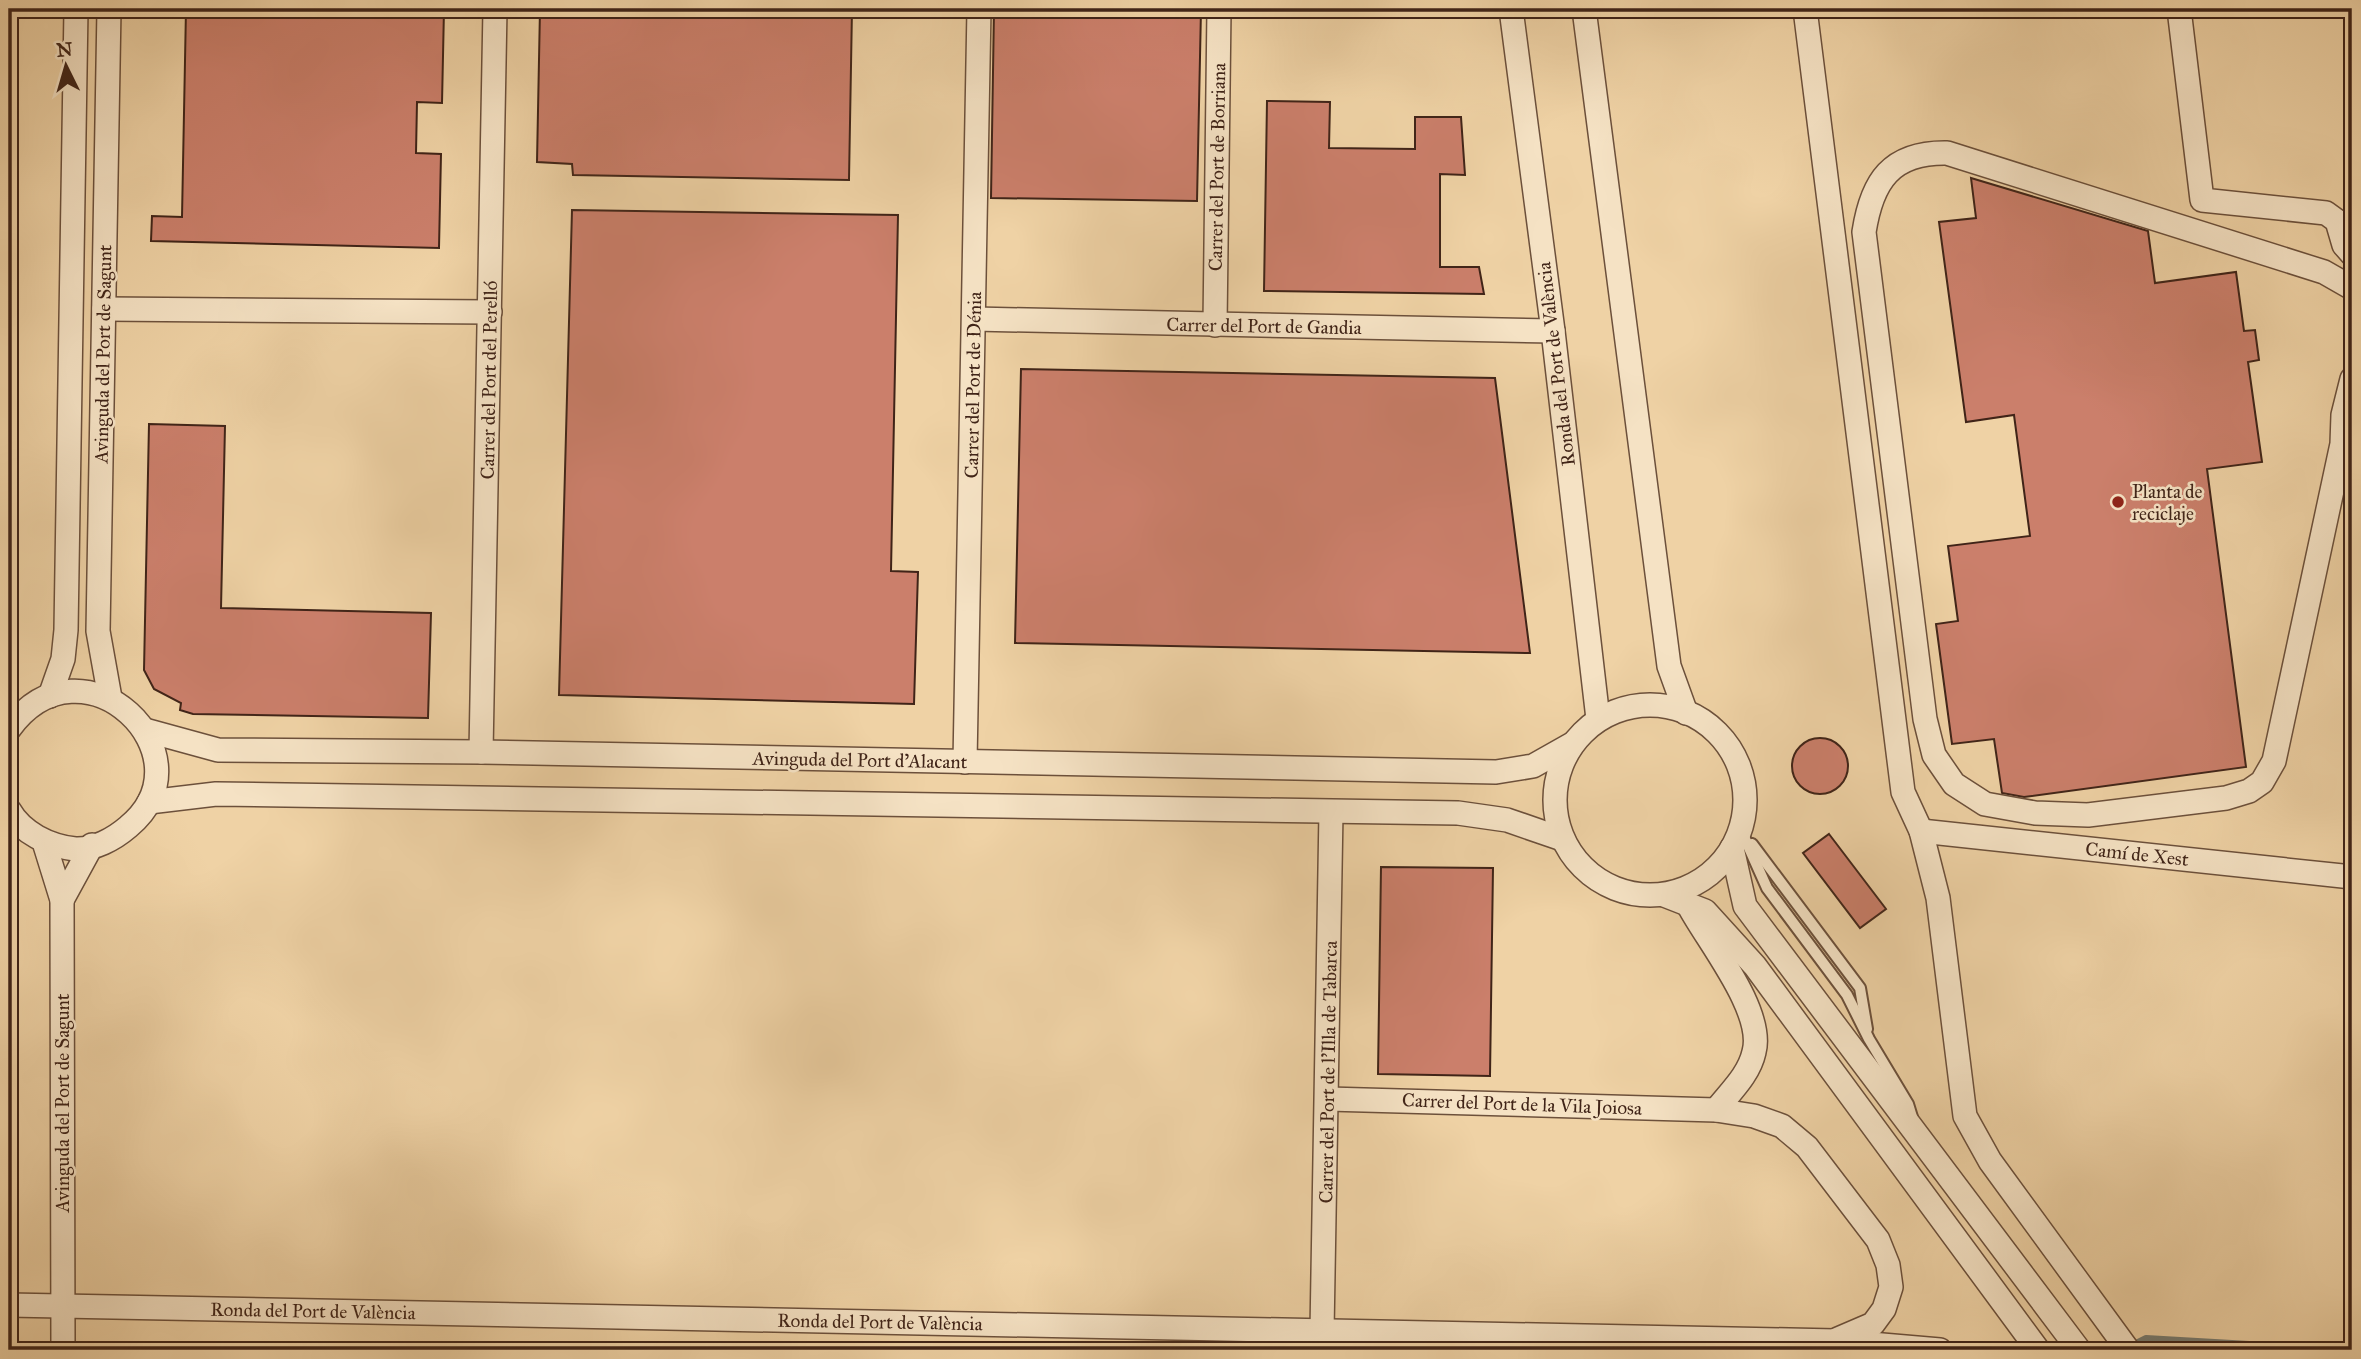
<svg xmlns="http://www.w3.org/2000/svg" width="2361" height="1359" font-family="'IM FELL Great Primer',serif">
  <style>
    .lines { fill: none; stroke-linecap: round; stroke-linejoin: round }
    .stream { stroke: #777c72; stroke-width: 6 }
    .building { fill: #cb7f6b; stroke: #402418; stroke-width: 2 }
    .service-casing { stroke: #6c503b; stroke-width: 14 }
    .minor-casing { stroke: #6c503b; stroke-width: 26 }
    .service { stroke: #f5e2c4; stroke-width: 10 }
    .minor { stroke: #f5e2c4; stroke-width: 23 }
    .poi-dot { fill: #8f2418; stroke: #f5e2c4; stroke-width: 2.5 }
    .labels { text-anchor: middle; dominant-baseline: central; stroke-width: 5; stroke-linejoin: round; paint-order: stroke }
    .street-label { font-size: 19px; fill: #402418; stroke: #f5e2c4 }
    .poi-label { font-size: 19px; fill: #402418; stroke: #f5e2c4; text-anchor: start }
  </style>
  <rect width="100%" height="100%" fill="#efd2a5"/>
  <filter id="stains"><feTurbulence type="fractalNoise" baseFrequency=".00286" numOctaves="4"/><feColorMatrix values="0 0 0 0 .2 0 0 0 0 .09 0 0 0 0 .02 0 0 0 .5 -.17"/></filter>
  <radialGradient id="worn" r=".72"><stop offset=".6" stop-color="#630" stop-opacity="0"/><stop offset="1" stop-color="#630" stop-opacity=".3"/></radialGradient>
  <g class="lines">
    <polyline class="stream" points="2130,1346 2146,1338 2350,1350"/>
  </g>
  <g class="building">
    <polygon points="186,9 444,9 442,103 417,102 416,153 441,154 439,248 151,241 152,216 182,217"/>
    <polygon points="540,9 852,9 849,180 573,175 572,164 537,162"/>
    <polygon points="994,9 1201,9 1197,201 991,198"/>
    <polygon points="1267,101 1330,102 1329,148 1415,149 1415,117 1461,117 1465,175 1440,174 1440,267 1479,267 1484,294 1264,291"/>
    <polygon points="1971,178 2148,231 2155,283 2236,272 2244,331 2255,330 2259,360 2248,362 2262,462 2207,469 2246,767 2024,797 2002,793 1994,739 1952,744 1936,624 1958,621 1948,546 2030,536 2014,415 1966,422 1939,222 1976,218"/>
    <polygon points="572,210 898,215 891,571 918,572 914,704 559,695"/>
    <polygon points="1021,369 1495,378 1530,653 1015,643"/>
    <polygon points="149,424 225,426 221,608 431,613 428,718 193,714 180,710 181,703 154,689 144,670"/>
    <circle cx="1820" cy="766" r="28"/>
    <polygon points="1829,834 1886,909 1860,928 1803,853"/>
    <polygon points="1381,867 1493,868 1490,1076 1378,1074"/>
  </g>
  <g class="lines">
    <g class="service-casing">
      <g id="service">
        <polyline points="1741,830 1767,888 1847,995 1869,1039 1908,1104 1912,1117"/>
        <polyline points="1752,844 1860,988 1867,1029"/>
      </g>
    </g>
    <g class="minor-casing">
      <g id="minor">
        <polyline points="109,9 98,631 110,698"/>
        <polyline points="1511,9 1553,331 1598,719"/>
        <polyline points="1584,9 1669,666 1686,713"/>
        <polyline points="1805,9 1903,792 1921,831 1938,898 1965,1116 1990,1161 2128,1350"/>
        <polyline points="2179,9 2202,200 2326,213 2337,221 2344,245 2352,254"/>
        <path d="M 2352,288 L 2324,272 L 1947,153 C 1891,152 1872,181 1864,232 L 1925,719 L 1934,755 L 1954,784 L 1985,804 L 2035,813 L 2088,815 L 2226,798 L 2249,791 L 2262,782 L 2274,761 L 2342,444 L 2343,415 L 2352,379"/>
        <polyline points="104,309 490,312"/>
        <polyline points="974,319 1553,331"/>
        <polyline points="1215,325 1219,9"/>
        <polyline points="50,696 63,659 66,630 76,9"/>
        <circle cx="1650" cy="800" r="95"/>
        <path d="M 9,729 C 83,627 215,756 128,827 C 114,839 94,850 75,849 C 49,846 22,833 9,810"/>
        <polyline points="145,730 218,750 481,752 1496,772 1533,766 1572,744"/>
        <polyline points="481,752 495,9"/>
        <polyline points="965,762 979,9"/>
        <polyline points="149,802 216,794 1458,813 1507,820 1562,839"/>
        <polyline points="1921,831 2352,877"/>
        <polyline points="44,842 62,900 63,1350"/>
        <polyline points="1732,848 1745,906 2079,1350"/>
        <polyline points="1664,895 1705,911 1755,966 2038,1350"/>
        <polyline points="62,900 92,845"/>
        <path d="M 1690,908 C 1709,943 1765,1012 1754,1052 C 1749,1075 1730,1092 1716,1110"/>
        <polyline points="1328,1099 1716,1110 1754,1116 1782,1126 1807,1147 1878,1240 1888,1265 1891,1287 1884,1309 1873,1324 1838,1339"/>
        <polyline points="9,1305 1836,1341 1940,1350"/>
        <polyline points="1322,1331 1331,812"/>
      </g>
    </g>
    <use href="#service" class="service"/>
    <use href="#minor" class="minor"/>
  </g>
  <circle class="poi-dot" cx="2118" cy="502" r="7"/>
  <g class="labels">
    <g class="street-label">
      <text transform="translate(1217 167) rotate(-89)">Carrer del Port de Borriana</text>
      <text transform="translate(1264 326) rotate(1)">Carrer del Port de Gandia</text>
      <text transform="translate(103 354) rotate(-89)">Avinguda del Port de Sagunt</text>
      <text transform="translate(1556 364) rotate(-97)">Ronda del Port de València</text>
      <text transform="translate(489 380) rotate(-89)">Carrer del Port del Perelló</text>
      <text transform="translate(973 385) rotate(-89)">Carrer del Port de Dénia</text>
      <text transform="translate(860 760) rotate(1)">Avinguda del Port d'Alacant</text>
      <text transform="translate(2137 854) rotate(6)">Camí de Xest</text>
      <text transform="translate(1328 1072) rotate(-89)">Carrer del Port de l'Illa de Tabarca</text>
      <text transform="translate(62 1103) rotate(-90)">Avinguda del Port de Sagunt</text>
      <text transform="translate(1522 1104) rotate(2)">Carrer del Port de la Vila Joiosa</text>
      <text transform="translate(313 1311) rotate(1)">Ronda del Port de València</text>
      <text transform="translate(880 1322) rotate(1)">Ronda del Port de València</text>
    </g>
    <g class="poi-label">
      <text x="2132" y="491">Planta de<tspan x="2132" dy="22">reciclaje</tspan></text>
    </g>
  </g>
  <rect width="2361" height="1359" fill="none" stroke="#efd2a5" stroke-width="35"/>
  <rect x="10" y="10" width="2340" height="1338" fill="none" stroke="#402418" stroke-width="3.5"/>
  <rect x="18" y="18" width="2326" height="1324" fill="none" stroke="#402418" stroke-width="2"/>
  <g transform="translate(66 66) rotate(355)" stroke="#f5e2c4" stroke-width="5" paint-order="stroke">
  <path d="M0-5L12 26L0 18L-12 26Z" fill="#402418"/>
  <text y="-10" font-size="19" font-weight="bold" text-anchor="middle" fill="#402418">N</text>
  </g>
  <rect width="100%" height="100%" filter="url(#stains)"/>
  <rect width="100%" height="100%" fill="url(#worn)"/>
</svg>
